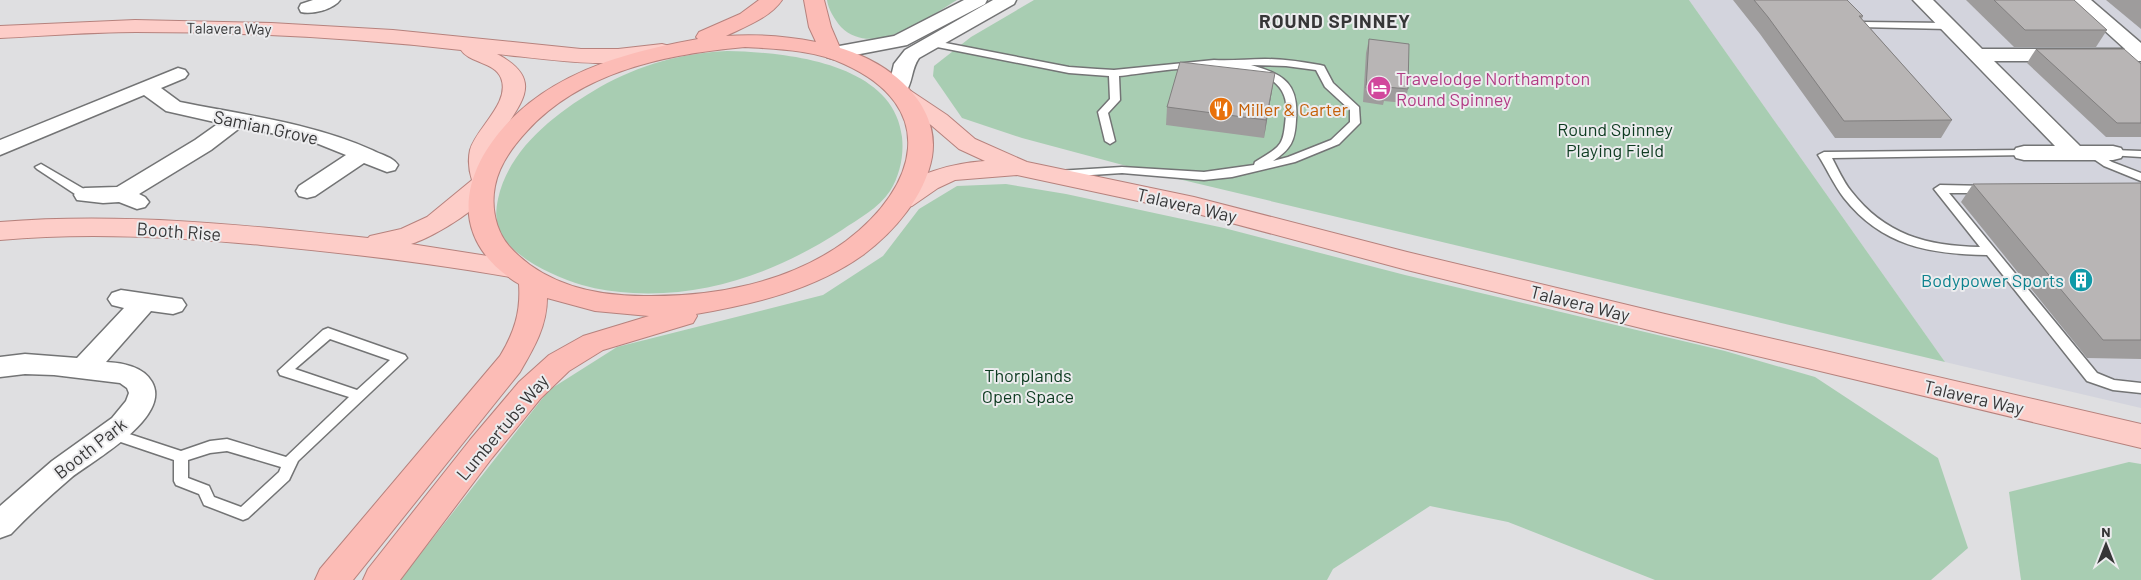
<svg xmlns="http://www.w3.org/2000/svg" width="2141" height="580" font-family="Barlow,sans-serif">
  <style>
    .built { fill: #d3d4dd }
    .green { fill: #a8cdb2 }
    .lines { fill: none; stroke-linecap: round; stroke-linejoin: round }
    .service-casing { stroke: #737475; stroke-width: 3 }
    .minor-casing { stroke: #737475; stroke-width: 3 }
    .primary-casing { stroke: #b6827d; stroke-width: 2 }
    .trunk-casing { stroke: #b6827d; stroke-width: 2 }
    .service { fill: #fff; fill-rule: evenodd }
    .minor { fill: #fff; fill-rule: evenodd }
    .primary { fill: #fdcdc8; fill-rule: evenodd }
    .trunk { fill: #fcbcb6; fill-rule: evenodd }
    .wall { fill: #9e9c9c }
    .shaded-wall { fill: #817f7f }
    .building { fill: #b8b5b5; stroke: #817f7f }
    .labels { text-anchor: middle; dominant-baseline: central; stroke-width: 4; stroke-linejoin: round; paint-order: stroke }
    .far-street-label { font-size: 15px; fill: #363637; stroke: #ececee }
    .hotel-label { font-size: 18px; fill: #b23c85; stroke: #ececee; text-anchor: start }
    .food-label { font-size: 18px; fill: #c56008; stroke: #ececee; text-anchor: start }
    .street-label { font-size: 18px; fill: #363637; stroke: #ececee }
    .park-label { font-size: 18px; fill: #0d3b20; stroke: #ececee }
    .culture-label { font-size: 18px; fill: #0d838f; stroke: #ececee; text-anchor: end }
    .far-district-label { font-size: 19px; font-weight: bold; letter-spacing: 1px; fill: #363637; stroke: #ececee }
  </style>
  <rect width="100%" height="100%" fill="#dfdfe1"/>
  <polygon class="built" points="1689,0 2141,0 2141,408 1945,362"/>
  <g class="green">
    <path d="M 827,0 L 957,0 C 927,18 873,59 841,27 C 835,20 828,9 827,0 Z"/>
    <polygon points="1034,0 1689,0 1945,362 1149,172 1022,138 962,118 933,76 934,66 971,37"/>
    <path d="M 727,51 C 784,52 894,62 902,137 C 904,155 900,175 890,191 C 879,208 858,219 842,230 C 779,271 709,297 633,293 C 616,292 599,290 582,285 C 555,277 510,257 499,229 C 495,219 496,209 498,199 C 509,148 557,112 600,87 C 639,65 682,53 727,51 Z"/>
    <polygon points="1006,184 1066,194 1224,228 1405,275 1725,351 1815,377 1938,458 1968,548 1931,580 1655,580 1508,522 1430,506 1333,569 1327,580 400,580 549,390 617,347 823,295 883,256 919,209 957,186"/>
    <polygon points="2129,462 2141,464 2141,580 2021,580 2009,492"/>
  </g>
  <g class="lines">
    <g class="service-casing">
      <g id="service">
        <polygon points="1862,22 1948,23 1953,26 1948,29 1859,27 1859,23"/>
        <path d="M 930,40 L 1069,67 L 1097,69 L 1114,70 L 1214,60 C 1231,61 1248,59 1265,59 C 1284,59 1302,62 1320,65 L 1324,66 L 1333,83 L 1359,107 L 1360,123 L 1339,144 L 1295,162 L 1232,177 L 1204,180 L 1122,173 L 1061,177 L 1055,173 L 1057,171 L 1122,167 L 1204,172 L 1254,165 L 1255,162 C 1283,145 1283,146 1286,115 C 1295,44 1158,72 1119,76 L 1120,100 L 1108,113 L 1115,141 L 1110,144 L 1105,141 L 1098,112 L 1110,99 L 1109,76 L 1069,73 L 927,45 L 927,41 ZM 1251,65 L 1286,66 L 1316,70 L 1325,87 L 1350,110 L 1350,122 L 1331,140 L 1288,157 L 1273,161 C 1291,149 1295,141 1296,120 C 1299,84 1284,74 1251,65 Z"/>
        <path d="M 2024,150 L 2030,153 L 2028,155 L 1832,158 C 1838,169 1843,181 1851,191 C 1885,235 1927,246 1980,247 L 1934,189 L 1940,185 L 1989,186 L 1991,189 L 1985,193 L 1949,193 L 2097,373 L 2114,380 L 2141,383 L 2141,393 L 2113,390 L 2087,381 L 1987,255 C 1929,254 1882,246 1844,198 C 1834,185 1827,169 1818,155 L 1824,152 Z"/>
        <polygon points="2092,150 2112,162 2141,173 2141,181 2104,166 2088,155 2086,153"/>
        <polygon points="2113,150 2141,151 2141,157 2109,155 2107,153"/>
        <polygon points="41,164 89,192 91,195 89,198 81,198 37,169 35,167"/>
        <path d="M 328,328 L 405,355 L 407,358 L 298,461 L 289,480 L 248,518 L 243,520 L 204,505 L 199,494 L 176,485 L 174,481 L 174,460 L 106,437 L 104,433 L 106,429 L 111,428 L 181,451 L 210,441 L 227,439 L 286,457 L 349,397 L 280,375 L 278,371 L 323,330 ZM 330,339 L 390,360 L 357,390 L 295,369 ZM 227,451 L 281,467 L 279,472 L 241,507 L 214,497 L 209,486 L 188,478 L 188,460 L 210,453 Z"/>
      </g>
    </g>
    <g class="minor-casing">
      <g id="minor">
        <path d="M 313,0 L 340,0 C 334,9 312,15 301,12 L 299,8 L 301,4 Z"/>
        <polygon points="964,0 987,0 985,4 907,45 834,59 827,57 824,53 827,49 834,47 894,36"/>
        <path d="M 993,0 L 1016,0 L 1014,4 L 919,58 C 911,69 913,83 905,93 L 898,95 L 891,93 L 888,89 L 894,64 L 905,50 Z"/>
        <polygon points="1913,0 1933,0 1982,49 2125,49 2071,0 2091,0 2141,43 2141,61 1994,61 2080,146 2113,146 2121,148 2124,153 2121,158 2113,160 2024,160 2016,158 2013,153 2016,148 2024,146 2055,146"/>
        <path d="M 178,68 L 185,70 L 188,74 L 185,78 L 161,88 L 180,102 C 244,115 312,123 372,150 C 381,155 393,157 398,165 L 395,170 L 387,172 L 364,163 L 315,196 L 307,198 L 299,196 L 296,191 L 299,186 L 346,155 L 311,141 L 241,127 L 211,150 L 139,194 L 145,197 L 149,202 L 145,207 L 137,209 L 119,202 L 103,203 L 77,200 L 74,195 L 77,190 L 85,188 L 117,187 L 195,140 L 219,123 L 166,111 L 144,95 L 0,155 L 0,140 Z"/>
        <path d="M 121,290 L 182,299 L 186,305 L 182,311 L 173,314 L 151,311 L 106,362 C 122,363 143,366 152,382 C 172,417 94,460 72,477 C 51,495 30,514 11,534 L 0,538 L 0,506 L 52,461 L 112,418 L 126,401 L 129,393 L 127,388 L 120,383 L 54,375 L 25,374 L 0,377 L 0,357 L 25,354 L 77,358 L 124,308 L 112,305 L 108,299 L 112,293 Z"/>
      </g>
    </g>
    <g class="primary-casing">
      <g id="primary">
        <path d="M 135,20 L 271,23 L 393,30 L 581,49 L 618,49 L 662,44 L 670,46 L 673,51 L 670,56 C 613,70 554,60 497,54 C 550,82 515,107 498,141 C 493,151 493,161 495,171 C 495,174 497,176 496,179 C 492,203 434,237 411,244 L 526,262 L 529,269 L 526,276 L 516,278 C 431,263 346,253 261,245 C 174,237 87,232 0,240 L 0,222 C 123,212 246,225 368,238 L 370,236 L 401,229 L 427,217 L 472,180 C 469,171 468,159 470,150 C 476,128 511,103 501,78 C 495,62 469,63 461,50 C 353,38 245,32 136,32 C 91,32 45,36 0,38 L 0,26 Z"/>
        <path d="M 903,89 L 911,91 L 947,115 L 975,139 L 1027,162 L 1194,197 L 1407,252 L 1665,314 L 2141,424 L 2141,448 L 1665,334 L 1407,270 L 1194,213 L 1017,175 L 955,180 L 938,188 L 912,206 L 903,208 L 894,206 L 890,200 C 908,173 955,163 985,161 L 959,149 L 931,125 L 895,101 L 892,96 L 895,91 Z"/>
      </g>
    </g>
    <g class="trunk-casing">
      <path id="trunk" d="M 759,0 L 782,0 C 770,18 744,27 726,36 C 756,34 786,36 816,42 L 809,27 L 804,0 L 824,0 L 831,27 L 840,48 C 888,62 941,102 932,157 C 925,196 894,232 863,255 C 814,290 754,304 696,314 L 697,316 L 693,323 L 603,350 L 569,371 L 541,398 L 492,458 L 400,580 L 363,580 L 368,569 L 470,440 L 519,382 L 549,355 L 583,336 L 649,316 L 595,311 L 547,298 C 547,326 534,348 520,372 L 353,580 L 315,580 L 320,569 L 500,356 C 514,333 521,312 519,284 C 424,226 479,130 554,86 C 598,60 648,48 698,39 L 696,37 L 699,32 L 740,14 ZM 745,47 C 778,49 814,50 844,64 C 940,107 918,187 846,241 C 789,283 713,297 644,296 C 594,296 543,284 509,246 C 495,230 491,206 495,186 C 499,165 513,146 527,131 C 582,71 667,54 745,47 Z"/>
    </g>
    <use href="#service" class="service"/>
    <use href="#minor" class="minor"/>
    <use href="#primary" class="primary"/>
    <use href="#trunk" class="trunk"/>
  </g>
  <g class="wall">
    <polygon points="1733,0 1847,0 1863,16 1862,19 1952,120 1941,138 1835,138 1760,34"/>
    <polygon points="1966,0 2074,0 2107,30 2096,47 2014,47"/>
    <polygon points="2106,0 2141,0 2141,29"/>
    <polygon points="1369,39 1408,89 1405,103 1384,101 1383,105 1363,102 1366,53"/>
    <polygon points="2036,49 2141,64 2141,137 2106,137 2027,63"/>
    <polygon points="1272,90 1264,138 1166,125 1167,107"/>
    <polygon points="2141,183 2141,359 2087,358 1961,202 1973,184"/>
  </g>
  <polygon class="shaded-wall" points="1275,73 1272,90 1264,138 1266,120"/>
  <g class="building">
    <polygon points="1754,0 1847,0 1863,16 1859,16 1952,120 1844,121 1768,17"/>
    <polygon points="1994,0 2074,0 2107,30 2025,30"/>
    <polygon points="1369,39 1409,44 1408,89 1386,87 1386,91 1366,88"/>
    <polygon points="2036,49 2124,49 2141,64 2141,123 2117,123"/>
    <polygon points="1180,62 1275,73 1266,120 1167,107"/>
    <polygon points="2141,183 2141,340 2103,340 1973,184"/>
  </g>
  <defs>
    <g id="hotel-disc" transform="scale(1.25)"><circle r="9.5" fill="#d1479c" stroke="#ececee"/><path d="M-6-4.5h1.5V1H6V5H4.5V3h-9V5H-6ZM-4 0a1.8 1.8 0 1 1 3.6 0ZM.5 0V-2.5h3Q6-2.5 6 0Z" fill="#fff"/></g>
    <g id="restaurant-disc" transform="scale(1.25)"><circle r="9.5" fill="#e8710a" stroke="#ececee"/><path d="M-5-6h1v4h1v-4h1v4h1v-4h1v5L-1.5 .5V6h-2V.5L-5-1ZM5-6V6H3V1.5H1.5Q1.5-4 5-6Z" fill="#fff"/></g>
    <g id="building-disc" transform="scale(1.25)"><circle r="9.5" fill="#0f9aa8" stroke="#ececee"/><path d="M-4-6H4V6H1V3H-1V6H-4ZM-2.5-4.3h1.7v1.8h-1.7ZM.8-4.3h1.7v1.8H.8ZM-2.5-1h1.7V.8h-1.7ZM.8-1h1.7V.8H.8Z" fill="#fff"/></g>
  </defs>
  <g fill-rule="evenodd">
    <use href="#hotel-disc" x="1379" y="88"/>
    <use href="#restaurant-disc" x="1221" y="109"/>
    <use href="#building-disc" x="2081" y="280"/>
  </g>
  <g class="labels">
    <g class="far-street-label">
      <text transform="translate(229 28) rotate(1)">Talavera Way</text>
    </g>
    <g class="hotel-label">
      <text x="1396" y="78">Travelodge Northampton<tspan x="1396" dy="21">Round Spinney</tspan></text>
    </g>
    <g class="food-label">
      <text x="1238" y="109">Miller &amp; Carter</text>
    </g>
    <g class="street-label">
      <text transform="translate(266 127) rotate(12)">Samian Grove</text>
      <text transform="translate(1187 205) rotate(13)">Talavera Way</text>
      <text transform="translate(179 231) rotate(4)">Booth Rise</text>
      <text transform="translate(1580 303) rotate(14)">Talavera Way</text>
      <text transform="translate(1974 397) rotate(13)">Talavera Way</text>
      <text transform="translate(502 427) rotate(-50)">Lumbertubs Way</text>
      <text transform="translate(90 448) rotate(-38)">Booth Park</text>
    </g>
    <g class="park-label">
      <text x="1615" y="129">Round Spinney<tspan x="1615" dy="21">Playing Field</tspan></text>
      <text x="1028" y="375">Thorplands<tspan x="1028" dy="21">Open Space</tspan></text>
    </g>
    <g class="culture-label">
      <text x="2064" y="280">Bodypower Sports</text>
    </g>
    <g class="far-district-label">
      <text x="1335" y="20">ROUND SPINNEY</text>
    </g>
  </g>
  <g transform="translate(2106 545)" stroke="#ececee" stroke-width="4" paint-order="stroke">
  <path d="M0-4L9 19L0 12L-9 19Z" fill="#363637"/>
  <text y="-8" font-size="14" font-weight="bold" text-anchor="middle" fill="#363637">N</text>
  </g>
</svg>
